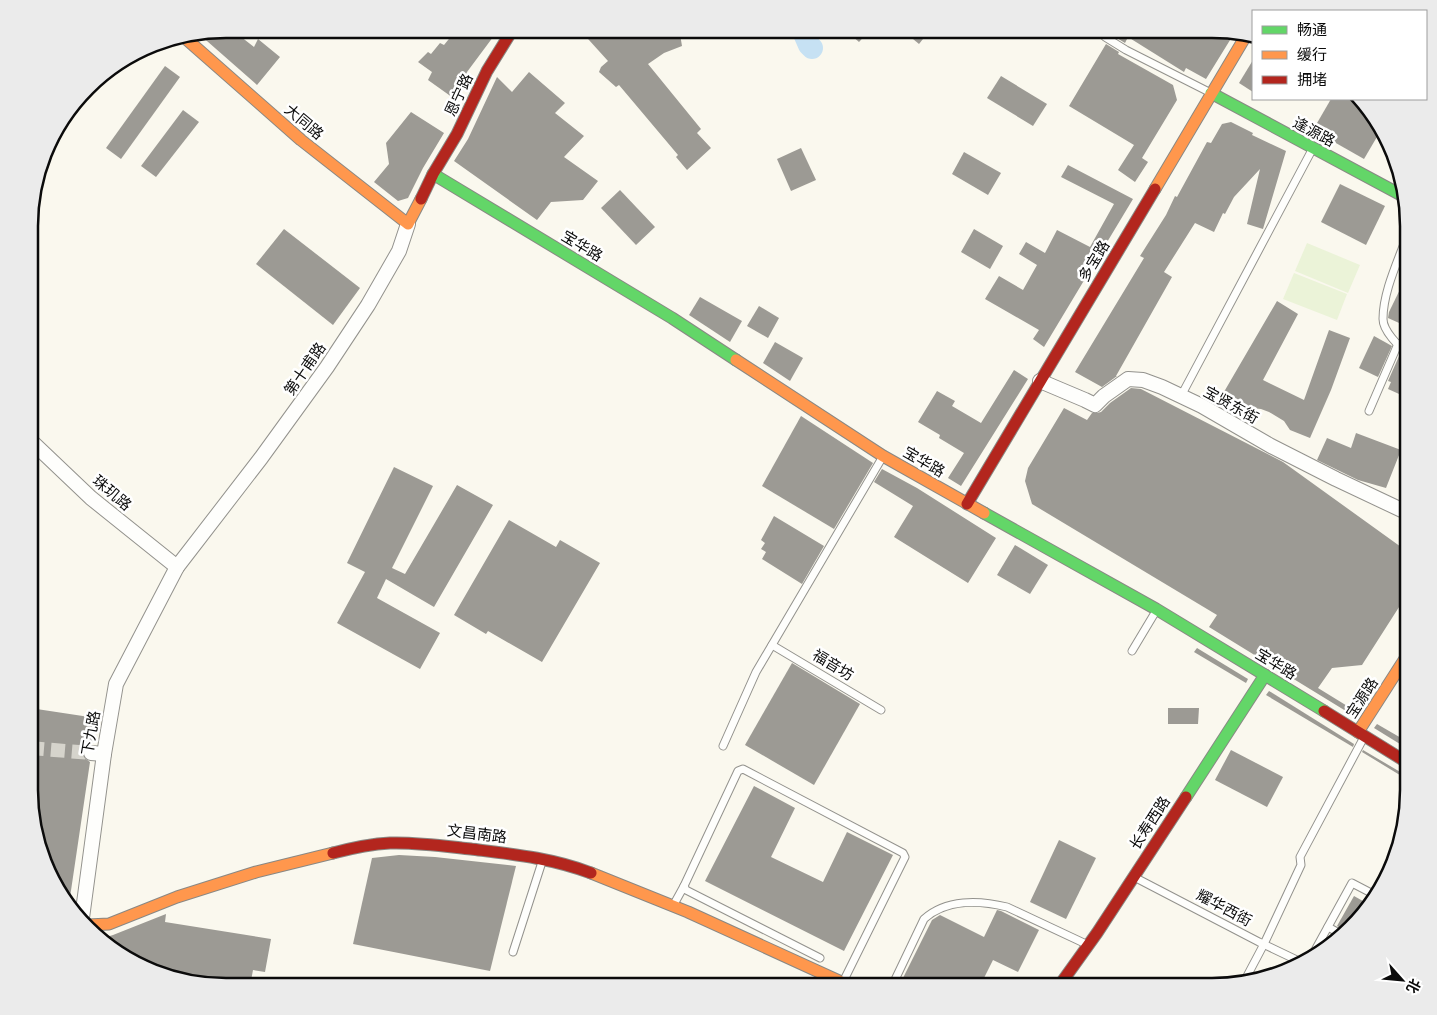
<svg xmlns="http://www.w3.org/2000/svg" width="1437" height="1015" font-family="Bitter,'Noto Sans SC',serif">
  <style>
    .pitch { fill: #ebf3d8 }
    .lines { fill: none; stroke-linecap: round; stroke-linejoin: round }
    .river { stroke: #c6e1f3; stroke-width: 22 }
    .building { fill: #9c9a94 }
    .street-tunnel { stroke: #d6d4cc; stroke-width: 14; stroke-dasharray: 14 7; stroke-linecap: butt }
    .lane-casing { stroke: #93928d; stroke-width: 9 }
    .street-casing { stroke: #93928d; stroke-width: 16 }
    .fast-casing { stroke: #898884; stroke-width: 13 }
    .slow-casing { stroke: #898884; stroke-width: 13 }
    .jam-casing { stroke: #898884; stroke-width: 13 }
    .lane { stroke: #fefefc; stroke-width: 7 }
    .street { stroke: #fefefc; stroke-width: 14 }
    .fast { stroke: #63d668; stroke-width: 11 }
    .slow { stroke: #ff974d; stroke-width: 11 }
    .jam { stroke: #b3261e; stroke-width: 11 }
    .labels { text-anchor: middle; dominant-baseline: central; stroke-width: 5; stroke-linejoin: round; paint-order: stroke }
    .street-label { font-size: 15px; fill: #0b0b0b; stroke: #fff }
    .rim { fill: none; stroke: #0b0b0b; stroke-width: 2.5 }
  </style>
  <rect width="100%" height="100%" fill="#faf8ee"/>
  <g class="pitch">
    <polygon points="1307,243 1360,265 1348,293 1295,271"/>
    <polygon points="1294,273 1347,294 1337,320 1283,299"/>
  </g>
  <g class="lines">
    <polyline class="river" points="802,29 809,45 812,48"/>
  </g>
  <g class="building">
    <polygon points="226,29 231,29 254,47 258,39 280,57 257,85 199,34"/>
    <polygon points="457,29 499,29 467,72 456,100 428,80 432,72 418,62 428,52 431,54 440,43 444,45"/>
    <polygon points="579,29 670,29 673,31 680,34 682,46 664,53 648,64 701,129 697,133 711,148 687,170 676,157 678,155 619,85 616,87 599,72 601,67 608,61"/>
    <polygon points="844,29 871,29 859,42"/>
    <polygon points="901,29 931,29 919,44"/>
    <polygon points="1115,29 1224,29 1235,32 1206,79 1186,68 1184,72 1128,37 1125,43 1112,35"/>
    <polygon points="1106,44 1119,52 1118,54 1173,85 1177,100 1142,158 1148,162 1135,182 1118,170 1134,145 1069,106"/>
    <polygon points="1253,60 1253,92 1239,83"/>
    <polygon points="165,66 180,77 121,159 106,148"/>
    <polygon points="529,72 565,103 555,113 584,136 564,157 598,181 583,200 551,202 537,220 454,161 468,139 497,77 512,92"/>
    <polygon points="1001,76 1047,104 1033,126 987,98"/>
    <polygon points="1331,99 1355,99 1381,130 1364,159 1313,130"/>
    <polygon points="183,110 199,122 156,177 141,166"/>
    <polygon points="411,112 444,133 423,168 408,198 398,201 374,182 389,164 386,143"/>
    <polygon points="1231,122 1253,133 1252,135 1286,151 1263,229 1247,224 1260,169 1234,197 1225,214 1223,213 1214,232 1195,223 1164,272 1172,277 1116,376 1117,376 1102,387 1075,372 1144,258 1140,256 1166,215 1175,196 1177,197 1207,142 1211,143 1222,124"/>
    <polygon points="801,148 816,180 791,191 777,159"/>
    <polygon points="964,152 1001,173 988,195 952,174"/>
    <polygon points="1068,165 1133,199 1044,347 1033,339 1039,330 985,299 999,276 1023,290 1037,265 1019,254 1026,242 1045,253 1057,230 1090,247 1114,204 1061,177"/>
    <polygon points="1340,184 1385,206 1366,245 1321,222"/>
    <polygon points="620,190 655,227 636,245 601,208"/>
    <polygon points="284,229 360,288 333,325 256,264"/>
    <polygon points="974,229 1003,246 990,269 961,252"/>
    <polygon points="1408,273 1408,327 1388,318 1389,312"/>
    <polygon points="700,297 742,321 730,342 689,315"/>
    <polygon points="1277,301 1298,314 1263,380 1304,400 1329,330 1350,338 1331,390 1310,438 1290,430 1284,421 1269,412 1261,409 1252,408 1244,410 1221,397"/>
    <polygon points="759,306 779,318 768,338 747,326"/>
    <polygon points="1374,336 1392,346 1378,377 1359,368"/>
    <polygon points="775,342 803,358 790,381 763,363"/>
    <polygon points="1400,354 1408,357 1408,398 1388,389 1391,382 1388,381"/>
    <polygon points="1014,370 1028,379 961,486 948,478 964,453 939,438 940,435 918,422 937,391 955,401 952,406 981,423"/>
    <polygon points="1131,388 1141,389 1283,462 1408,552 1408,593 1362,665 1332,668 1318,688 1357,712 1354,716 1209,627 1217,615 1032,504 1025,481 1028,468 1064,408 1087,420 1092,413 1097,413 1101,412 1110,403"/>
    <polygon points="801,416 873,463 834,529 762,486"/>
    <polygon points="1356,433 1401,450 1386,488 1358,480 1317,460 1327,438 1351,448"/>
    <polygon points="394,467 433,486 392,568 405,574 457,485 493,505 434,607 386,579 377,598 440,633 420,669 337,623 365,572 347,563"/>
    <polygon points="882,469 917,488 996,538 968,583 894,537 913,506 874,482"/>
    <polygon points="774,516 824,546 802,584 762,559 766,552 761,549 765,543 761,540"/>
    <polygon points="509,520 556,547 560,540 600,563 542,662 488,631 486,634 454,615"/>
    <polygon points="1015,545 1048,565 1030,594 997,575"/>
    <polygon points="1197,648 1248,679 1246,683 1194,652"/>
    <polygon points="792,663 860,704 814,785 745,745"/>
    <polygon points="1269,691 1354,744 1353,747 1266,695"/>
    <polygon points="30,708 96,718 92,744 87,745 82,752 83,757 90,762 69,904 55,888 30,815"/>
    <polygon points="1168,708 1199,708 1198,724 1168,724"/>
    <polygon points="1377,724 1408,742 1408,749 1374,728"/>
    <polygon points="1231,750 1283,777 1267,807 1215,780"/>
    <polygon points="1363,750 1402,773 1408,775 1408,780 1362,752"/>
    <polygon points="754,786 795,808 771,857 823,882 847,832 893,855 844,951 705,881"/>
    <polygon points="1059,840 1096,858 1066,919 1030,902"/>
    <polygon points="399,855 435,857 516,866 490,971 353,944 372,858"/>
    <polygon points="1354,896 1370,905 1367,910 1343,930 1337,926"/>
    <polygon points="997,910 1001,911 1039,930 1018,972 993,960 980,986 899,986 932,920 940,915 984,937"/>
    <polygon points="166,914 165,922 271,939 265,972 253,970 250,986 219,986 208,984 208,985 162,976 106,945 100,939 113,935"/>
  </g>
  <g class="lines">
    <polyline class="street-tunnel" points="30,748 91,753"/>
    <g class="lane-casing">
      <g id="lane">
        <polyline points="1105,37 1126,50 1209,92"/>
        <path d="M 1408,233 C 1399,259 1383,291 1383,319 C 1383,330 1398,347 1408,352"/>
        <polyline points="1181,396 1313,148"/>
        <polyline points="1369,411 1398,344"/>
        <polyline points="772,645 881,710"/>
        <polyline points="1132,651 1156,611"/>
        <polyline points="723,746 756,672 882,458"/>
        <polyline points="1136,878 1259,942 1303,963"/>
        <polyline points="673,906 684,886"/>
        <polyline points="1328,927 1339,933"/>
        <polyline points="513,952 542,862"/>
        <polyline points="1313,954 1352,883 1375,895"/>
        <polyline points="820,958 686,890 684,886 738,771 743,769 903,853 905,857 844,980"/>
        <polyline points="1246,978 1264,944 1301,865 1300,857 1363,739"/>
        <path d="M 892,986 L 924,919 C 946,899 979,900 1007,907 L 1086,944"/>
      </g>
    </g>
    <g class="street-casing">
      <g id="street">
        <polyline points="1040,381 1085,400 1095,405 1104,396 1128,379 1143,380 1162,387 1202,406 1271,446 1336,479 1408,513"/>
        <polyline points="30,440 91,498 177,567"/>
        <polyline points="91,753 104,754"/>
        <polyline points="82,918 104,754 116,684 177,567 261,458 327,367 368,305 399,251 408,224"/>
      </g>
    </g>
    <g class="fast-casing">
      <g id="fast">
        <polyline points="1211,93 1403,196"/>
        <polyline points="433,174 672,318 736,360"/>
        <polyline points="984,513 1156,609 1324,711"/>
        <polyline points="1186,797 1265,675"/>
      </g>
    </g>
    <g class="slow-casing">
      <g id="slow">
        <polyline points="184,37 301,140 408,224 421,199"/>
        <polyline points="1155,189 1247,34"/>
        <polyline points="736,360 883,456 984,513"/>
        <polyline points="1358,732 1408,654"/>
        <polyline points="591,873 688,912 850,986"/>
        <polyline points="88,925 109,924 177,897 256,872 333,853"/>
      </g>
    </g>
    <g class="jam-casing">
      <g id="jam">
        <polyline points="421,199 433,174 457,134 487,71 513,29"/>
        <polyline points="967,504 1155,189"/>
        <polyline points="1324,711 1408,763"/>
        <path d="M 333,853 C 352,848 370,844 390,843 C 417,842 444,846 471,849 C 511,854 552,858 591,873"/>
        <polyline points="1059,986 1097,933 1186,797"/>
      </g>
    </g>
    <use href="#lane" class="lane"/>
    <use href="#street" class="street"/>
    <use href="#fast" class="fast"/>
    <use href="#slow" class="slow"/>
    <use href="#jam" class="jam"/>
  </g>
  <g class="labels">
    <g class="street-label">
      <text transform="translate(459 95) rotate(-65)">恩宁路</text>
      <text transform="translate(304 122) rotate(40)">大同路</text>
      <text transform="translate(1314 132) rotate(28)">逢源路</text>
      <text transform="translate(582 246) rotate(31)">宝华路</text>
      <text transform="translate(1094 261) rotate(-59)">多宝路</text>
      <text transform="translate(305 369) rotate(-55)">第十甫路</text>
      <text transform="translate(1231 405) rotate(29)">宝贤东街</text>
      <text transform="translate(924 462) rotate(30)">宝华路</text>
      <text transform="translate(112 493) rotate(40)">珠玑路</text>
      <text transform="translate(1276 664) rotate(31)">宝华路</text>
      <text transform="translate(833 665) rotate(31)">福音坊</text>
      <text transform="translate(1362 698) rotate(-57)">宝源路</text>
      <text transform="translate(91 733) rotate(-80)">下九路</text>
      <text transform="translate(1150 823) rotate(-57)">长寿西路</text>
      <text transform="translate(477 834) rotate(7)">文昌南路</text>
      <text transform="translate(1224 908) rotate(28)">耀华西街</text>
    </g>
  </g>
  <path d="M0 0H1437V1015H0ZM226 38H1212A188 188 0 0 1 1400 226V790A188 188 0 0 1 1212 978H226A188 188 0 0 1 38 790V226A188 188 0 0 1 226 38Z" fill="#ebebeb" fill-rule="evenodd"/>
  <path class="rim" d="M226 38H1212A188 188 0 0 1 1400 226V790A188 188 0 0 1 1212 978H226A188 188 0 0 1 38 790V226A188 188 0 0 1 226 38Z"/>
  <rect x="1252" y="10" width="175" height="90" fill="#ffffff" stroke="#9d9d9d"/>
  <rect x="1262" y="26" width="25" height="8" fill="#63d668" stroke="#9d9d9d"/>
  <text x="1297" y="35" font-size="15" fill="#0b0b0b">畅通</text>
  <rect x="1262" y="51" width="25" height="8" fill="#ff974d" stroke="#9d9d9d"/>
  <text x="1297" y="60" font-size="15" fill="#0b0b0b">缓行</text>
  <rect x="1262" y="76" width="25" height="8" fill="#b3261e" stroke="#9d9d9d"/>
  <text x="1297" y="85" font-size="15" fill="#0b0b0b">拥堵</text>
  <g transform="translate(1402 980) rotate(117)" stroke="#ffffff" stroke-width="4" paint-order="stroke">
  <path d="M0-4L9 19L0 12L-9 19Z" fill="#0b0b0b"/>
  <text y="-8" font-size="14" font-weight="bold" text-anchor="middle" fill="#0b0b0b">北</text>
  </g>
</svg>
